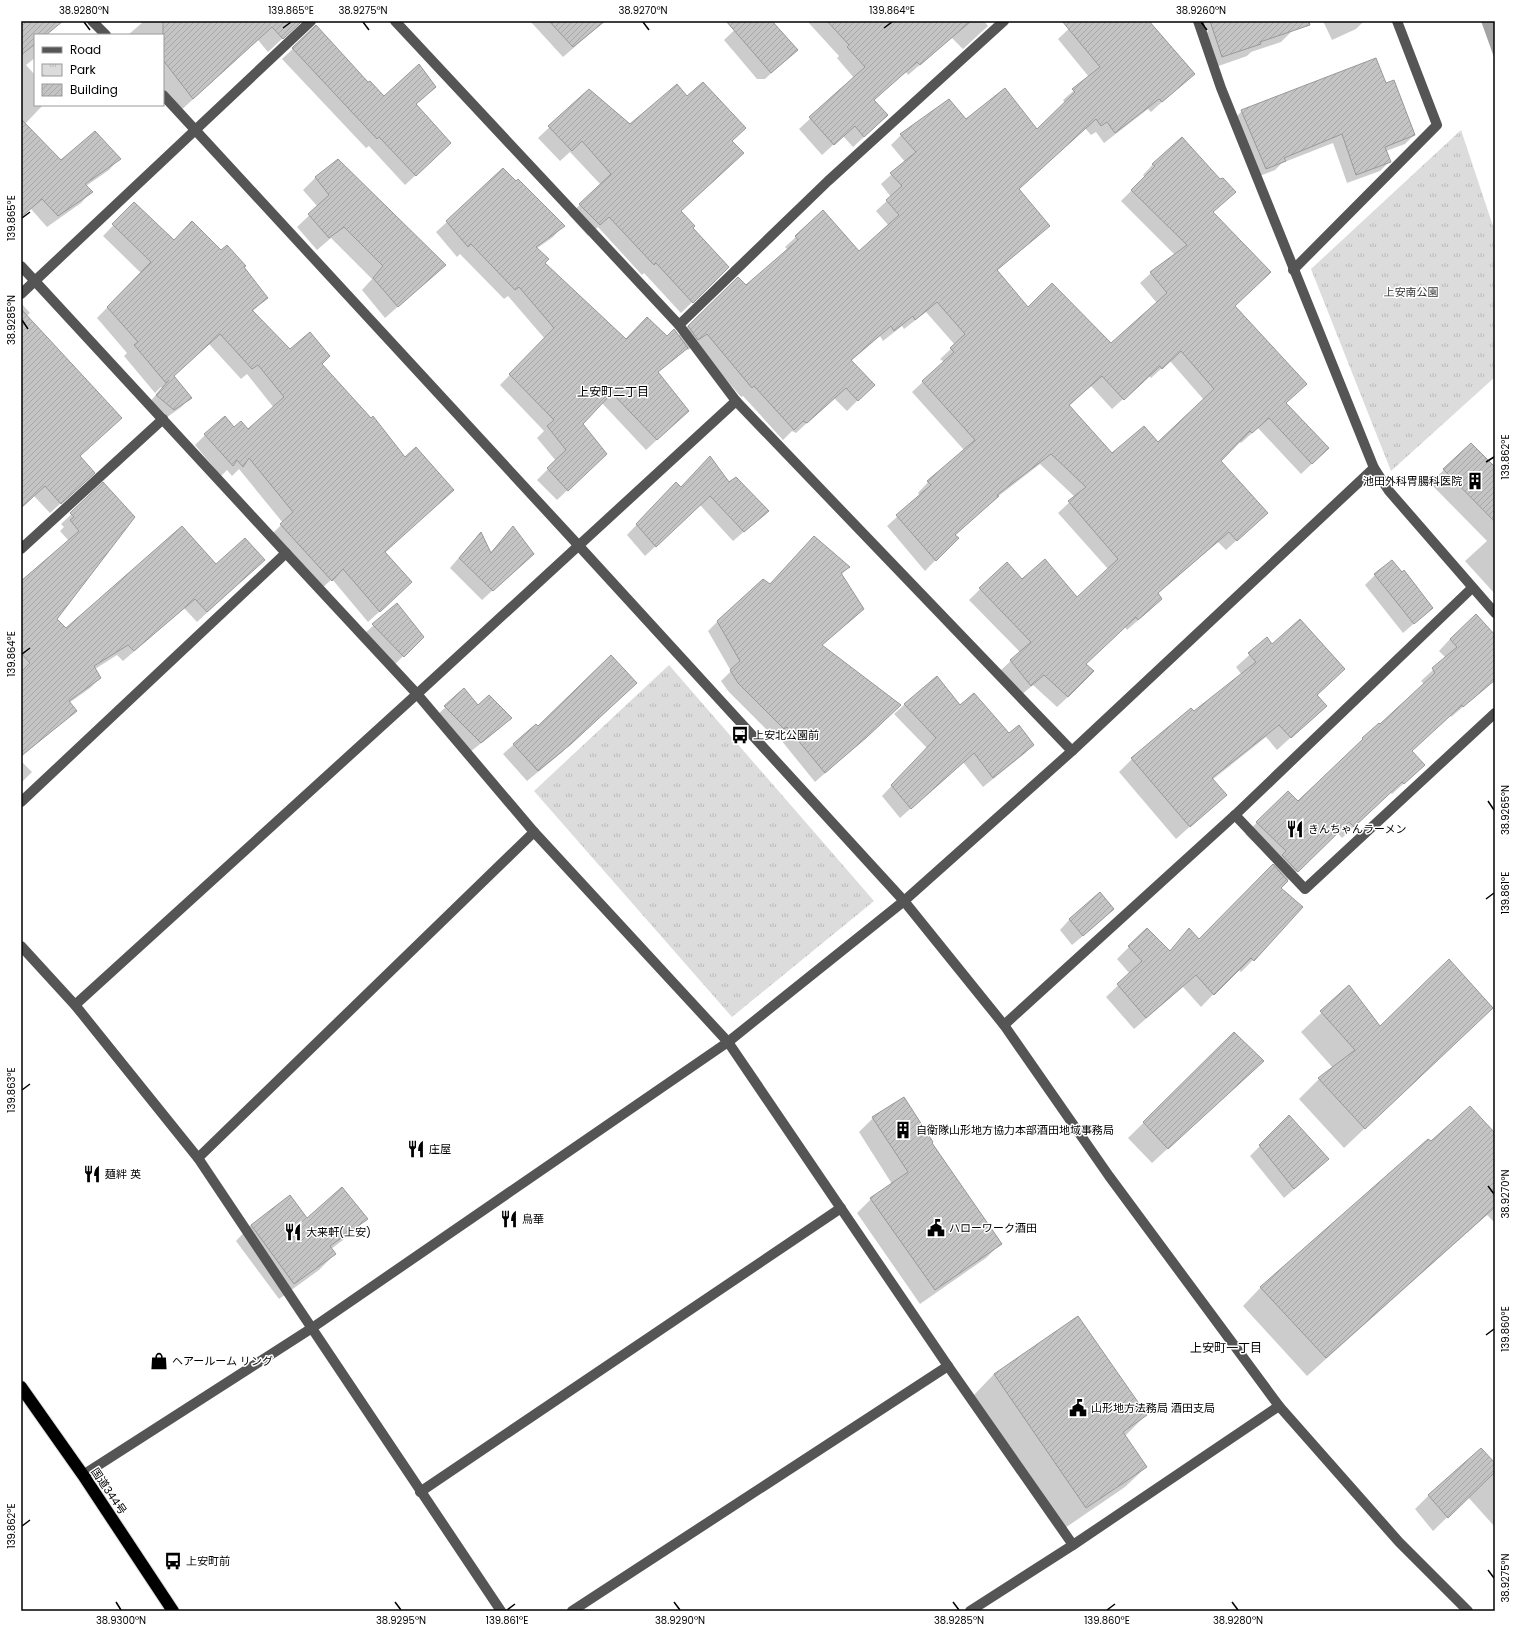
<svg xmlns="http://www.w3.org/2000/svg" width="1516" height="1632" font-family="Poppins,'Noto Sans JP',sans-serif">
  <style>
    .park { fill: url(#park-tufts) }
    .water { fill: #a3a3a3 }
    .shadow { fill: #0003; fill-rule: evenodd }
    .building { fill: url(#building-hatch); stroke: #999; fill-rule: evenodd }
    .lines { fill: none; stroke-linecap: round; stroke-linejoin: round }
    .highway-casing { stroke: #dbdbdb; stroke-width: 14 }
    .minor { stroke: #555; stroke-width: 10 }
    .highway { stroke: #000; stroke-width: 12 }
    .ticks { fill: none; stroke: #000; stroke-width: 1.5 }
    .labels { text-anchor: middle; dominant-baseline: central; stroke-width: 3; stroke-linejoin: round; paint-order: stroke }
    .park-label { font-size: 11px; fill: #333; stroke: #fff }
    .poi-label { font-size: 11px; fill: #000; stroke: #fff; text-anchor: start }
    .street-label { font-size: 11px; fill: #000; stroke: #fff }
    .neighbourhood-label { font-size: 12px; fill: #000; stroke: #fff }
    .neatline { fill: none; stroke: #000; stroke-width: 1.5 }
    .ticks-label { font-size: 10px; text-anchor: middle; fill: #000 }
  </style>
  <defs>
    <pattern id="park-tufts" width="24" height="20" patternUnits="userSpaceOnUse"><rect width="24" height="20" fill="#dcdcdc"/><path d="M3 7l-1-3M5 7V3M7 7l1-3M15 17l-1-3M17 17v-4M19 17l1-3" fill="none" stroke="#bbb"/></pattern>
    <pattern id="building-hatch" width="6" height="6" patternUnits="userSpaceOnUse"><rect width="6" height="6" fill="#c4c4c4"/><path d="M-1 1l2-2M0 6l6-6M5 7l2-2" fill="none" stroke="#a7a7a7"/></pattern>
  </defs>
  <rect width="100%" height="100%" fill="#fff"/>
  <g class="park">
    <polygon points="1461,130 1495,232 1495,377 1391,471 1311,269"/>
    <polygon points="669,665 874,901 732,1017 534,791"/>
  </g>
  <polygon class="water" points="1481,21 1495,21 1495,60"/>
  <g class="shadow">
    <polygon points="21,21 44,21 46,35 35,35 35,58 26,65 35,75 35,105 43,105 25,124 61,161 119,159 109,170 86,186 91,192 81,203 47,227 31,209 21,218"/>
    <polygon points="144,21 301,21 268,52 258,40 178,113 163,92 163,35 128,35"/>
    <polygon points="530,21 596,21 600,25 563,57"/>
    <polygon points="744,21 771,21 796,50 765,79 757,79 724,40"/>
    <polygon points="807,21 984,21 988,26 963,49 952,38 908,75 906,72 873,100 876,126 853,147 843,136 822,155 799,129 854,78 837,58 839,56"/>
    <path d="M 1077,21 L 1104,21 L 1193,74 L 1151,112 L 1148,109 L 1104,143 L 1096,132 L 1091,135 L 1085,128 L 1018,190 L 1038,236 L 996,271 L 1028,309 L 1111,345 L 1157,303 L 1140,283 L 1151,273 L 1175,255 L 1121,201 L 1145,177 L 1143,175 L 1153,164 L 1212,212 L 1234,306 L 1317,459 L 1301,474 L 1258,428 L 1241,443 L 1239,441 L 1220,461 L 1256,523 L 1226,550 L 1218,542 L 1157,594 L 1161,599 L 1151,609 L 1127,630 L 1125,627 L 1085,664 L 1068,697 L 1057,707 L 1033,685 L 1020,696 L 1000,671 L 1020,652 L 969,600 L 1007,563 L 1022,581 L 1077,599 L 1108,569 L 1058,513 L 1075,497 L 1040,464 L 996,498 L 955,535 L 957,538 L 925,571 L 887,526 L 920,496 L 918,493 L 928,482 L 964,450 L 912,392 L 944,362 L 940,359 L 955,345 L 926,312 L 904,329 L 902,326 L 883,341 L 880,336 L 851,361 L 873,385 L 847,411 L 834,398 L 796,433 L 792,431 L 783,440 L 743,396 L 741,397 L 696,344 L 688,350 L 686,348 L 657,373 L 677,421 L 646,450 L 602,403 L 581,424 L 595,464 L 557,500 L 537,480 L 556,461 L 537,438 L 544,431 L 500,385 L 545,339 L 508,296 L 504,299 L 460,254 L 457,257 L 436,232 L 447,222 L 563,226 L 553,237 L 536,249 L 544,263 L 626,340 L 678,336 L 688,326 L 745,287 L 788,250 L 785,247 L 823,212 L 859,253 L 889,226 L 876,211 L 891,197 L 881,184 L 905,162 L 891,145 L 901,135 L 966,121 L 1037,131 L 1065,103 L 1063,100 L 1089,77 L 1058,39 ZM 1170,361 L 1204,400 L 1157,443 L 1112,454 L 1069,406 L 1091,386 L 1112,409 L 1149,376 L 1151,378 Z"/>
    <polygon points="1203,21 1312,21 1293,30 1281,42 1251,52 1247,56 1210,69 1200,40 1208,31"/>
    <polygon points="1323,21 1364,21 1356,29 1332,40"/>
    <polygon points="316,27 368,84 384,98 425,97 415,105 440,153 405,185 369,146 366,148 282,59"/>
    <polygon points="1385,85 1414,135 1405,144 1386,151 1389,162 1380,171 1347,183 1333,143 1282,163 1275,170 1257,177 1233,120 1242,111"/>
    <polygon points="589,90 630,126 731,141 680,211 692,228 717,278 681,313 644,273 642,275 598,227 588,236 569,215 601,185 570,152 560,161 538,138"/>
    <polygon points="338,160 445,265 385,318 362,290 372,279 331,238 317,250 297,227 318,207 303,190 315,178"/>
    <polygon points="134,204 173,241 221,252 243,267 267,298 252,312 290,350 321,364 384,552 400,593 368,622 332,579 320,590 270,536 283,523 239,469 232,476 227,470 221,476 195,445 205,435 234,429 247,430 274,408 247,374 241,379 209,344 173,376 191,398 180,408 163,420 146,406 162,388 161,387 155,393 124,356 127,353 97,318 141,273 103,236"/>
    <polygon points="21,303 30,313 26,316 79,457 83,483 50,513 34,496 21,508"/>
    <polygon points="1471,444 1495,469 1495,594 1465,561 1487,541 1430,483"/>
    <polygon points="103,484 55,619 66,629 216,566 253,570 197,622 184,608 123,661 117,655 95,669 100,678 90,688 69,703 75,711 21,757 21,582 69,541 60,531 64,527 61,524"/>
    <polygon points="729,484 768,511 733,541 700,505 645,556 627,535 666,493 680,488"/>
    <polygon points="513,528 522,564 482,600 450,568 480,533 490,553"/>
    <polygon points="849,567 841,575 863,609 821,646 890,715 856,746 815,782 777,735 774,737 729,692 721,681 731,671 708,631 718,621 769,585"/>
    <polygon points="1401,573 1432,608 1403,633 1365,585 1375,575"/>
    <polygon points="397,604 423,637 393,666 363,635"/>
    <polygon points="1495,637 1495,678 1469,702 1451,717 1450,715 1411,751 1412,776 1392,794 1390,792 1342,838 1337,832 1280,888 1253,960 1241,972 1238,969 1201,1007 1183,987 1134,1029 1106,997 1130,974 1117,959 1147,929 1169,952 1189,930 1199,940 1275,863 1245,834 1288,793 1298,802 1363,739 1380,726 1424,684 1421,681 1446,658 1439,651 1450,639"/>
    <polygon points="1267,639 1325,706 1277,750 1266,737 1212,780 1225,795 1176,839 1119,772 1132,759 1242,675 1236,667"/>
    <polygon points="464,690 478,707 510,718 500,728 470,752 435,717"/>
    <polygon points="625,693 560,754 527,781 503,754 536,725 538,727"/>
    <polygon points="905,704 960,706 1009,734 1033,745 1023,755 983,787 963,762 900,818 882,796 927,748 894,714"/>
    <polygon points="21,761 32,772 21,783"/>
    <polygon points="1070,919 1103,919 1072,945 1060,930"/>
    <polygon points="1349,987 1380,1027 1492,1008 1344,1148 1299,1099 1319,1079 1333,1068 1301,1032"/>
    <polygon points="1234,1034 1263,1061 1152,1163 1128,1138"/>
    <polygon points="1289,1117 1317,1169 1284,1198 1250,1156"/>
    <polygon points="873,1118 931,1143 1001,1243 986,1258 920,1304 857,1213 871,1199 892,1184 859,1132"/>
    <polygon points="1495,1135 1495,1223 1487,1215 1307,1376 1243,1306 1261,1287 1431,1143"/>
    <polygon points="307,1219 366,1219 351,1234 331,1249 335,1254 319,1270 279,1299 236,1241 251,1225"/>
    <polygon points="994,1374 1146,1415 1125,1436 1146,1467 1125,1487 1065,1528 974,1395"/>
    <polygon points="1495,1464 1495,1527 1468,1497 1433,1531 1415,1509 1429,1495"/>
  </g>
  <g class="building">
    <polygon points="21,21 63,21 46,35 35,35 35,44 21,55"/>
    <polygon points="163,21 302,21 283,39 272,27 193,99 163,60"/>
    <polygon points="549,21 605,21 573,47"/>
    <polygon points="726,21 772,21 798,50 771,73"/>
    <polygon points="827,21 971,21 920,65 917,62 874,100 888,115 864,137 855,126 834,145 809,117 865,67 847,47 849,45"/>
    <path d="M 1062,21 L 1149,21 L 1195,74 L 1162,102 L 1159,99 L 1115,133 L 1107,122 L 1101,126 L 1096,119 L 1019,189 L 1050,226 L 997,270 L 1028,307 L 1052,283 L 1111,343 L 1167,293 L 1150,272 L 1187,245 L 1131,190 L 1155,166 L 1152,164 L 1182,137 L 1220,179 L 1223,178 L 1236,192 L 1213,212 L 1271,272 L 1235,306 L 1307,384 L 1286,403 L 1329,448 L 1312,464 L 1269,418 L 1252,433 L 1250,431 L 1221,461 L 1268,513 L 1237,541 L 1229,532 L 1158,593 L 1162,599 L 1138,620 L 1136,617 L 1086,664 L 1094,671 L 1068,697 L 1044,675 L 1031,686 L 1010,660 L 1031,642 L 979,588 L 1007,562 L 1022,579 L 1045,559 L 1077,597 L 1118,559 L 1068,501 L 1086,487 L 1051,454 L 997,495 L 999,496 L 955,535 L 959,538 L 936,561 L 896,515 L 931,485 L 927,481 L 975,440 L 922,381 L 954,352 L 950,348 L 965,334 L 937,302 L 915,320 L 913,316 L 894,331 L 891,326 L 851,360 L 875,385 L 858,401 L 846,388 L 807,423 L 803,421 L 794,430 L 754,386 L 752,388 L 707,334 L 698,340 L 688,326 L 738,277 L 746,285 L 798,240 L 795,236 L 823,210 L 859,251 L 899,215 L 886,200 L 902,186 L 890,173 L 916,152 L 900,134 L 949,99 L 966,119 L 1005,88 L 1037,129 L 1075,92 L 1072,89 L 1100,67 ZM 1181,351 L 1214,389 L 1158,442 L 1144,426 L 1112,453 L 1069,405 L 1102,376 L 1124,400 L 1160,366 L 1162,369 Z"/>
    <polygon points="1210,21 1309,21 1310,25 1260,42 1261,44 1222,57"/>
    <polygon points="316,25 368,82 370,81 384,96 419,64 436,87 416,104 451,143 416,176 379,137 377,139 292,48"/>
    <polygon points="1376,58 1386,83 1394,80 1415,135 1385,147 1391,162 1356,175 1342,134 1284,158 1286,161 1266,169 1241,110"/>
    <polygon points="703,82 746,128 732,141 744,153 681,211 695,226 693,228 729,267 693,303 656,263 654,265 609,217 600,225 579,204 611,174 582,141 572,151 548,126 589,89 630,124 677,84 687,96"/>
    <polygon points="21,119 61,160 95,131 121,159 85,184 93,192 58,216 42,199 21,217"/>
    <polygon points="338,159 446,265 398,307 373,278 383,266 344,227 329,238 308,214 329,195 315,177"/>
    <polygon points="503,168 516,181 518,179 565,226 536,247 549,259 545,263 626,339 647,317 667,336 674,329 688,348 658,372 689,411 657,440 612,393 583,424 607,454 568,491 547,468 566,450 547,426 554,420 509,374 554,328 519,287 515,290 471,244 468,247 446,221"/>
    <polygon points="134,202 174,240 192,221 221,250 227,245 246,266 244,267 268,298 252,310 290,349 310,332 330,356 322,364 371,418 373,416 405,457 416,447 454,490 385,552 412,582 380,612 343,569 332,581 280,524 293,512 249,458 243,467 237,460 233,466 204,434 225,416 234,427 241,421 248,429 284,397 258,365 252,369 220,334 174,376 192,398 174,410 156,395 169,380 166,383 134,345 138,342 107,307 151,262 112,224"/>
    <polygon points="21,309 122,418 80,456 95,473 61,504 45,486 21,508"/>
    <polygon points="1471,443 1495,467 1495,522 1443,469"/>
    <polygon points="710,456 729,482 736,477 769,511 744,532 710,496 656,547 636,524 676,482 681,487"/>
    <polygon points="103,482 135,517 57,619 66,628 182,526 216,564 245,538 265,560 207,612 195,599 134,651 128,645 94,666 101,678 69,701 77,711 21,756 21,672 30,663 21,653 21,581 79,531 70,520 74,517 70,513"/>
    <polygon points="513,526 534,554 493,591 459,558 481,532 491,553"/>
    <polygon points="814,536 850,567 841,573 864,609 822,645 901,705 867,737 825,773 787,727 784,729 738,683 730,670 740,661 717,621 763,579 770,584"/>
    <polygon points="1392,560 1402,572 1404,570 1433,608 1414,624 1374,574"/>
    <polygon points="397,603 424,637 404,657 372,624"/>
    <polygon points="1476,614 1495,635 1495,680 1463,707 1462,705 1412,751 1425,765 1404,784 1402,782 1354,827 1349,822 1298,872 1282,855 1286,851 1256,822 1288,791 1298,801 1363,739 1362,738 1379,723 1380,724 1435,673 1432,668 1457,647 1450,639"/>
    <polygon points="1300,619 1345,669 1317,695 1327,706 1291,738 1279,725 1212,778 1227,795 1190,827 1131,758 1191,708 1194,711 1256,662 1248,653 1267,637 1272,644"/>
    <polygon points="611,655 637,683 571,744 538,771 513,744 536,724 538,726"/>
    <polygon points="937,676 960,705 974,693 1009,733 1019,725 1034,745 993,778 974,753 911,809 891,785 936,738 904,704"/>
    <polygon points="464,688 478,705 489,695 512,718 481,743 444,706"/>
    <polygon points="1273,864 1288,881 1281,888 1303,907 1254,961 1251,958 1214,995 1196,975 1146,1018 1117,984 1142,961 1128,946 1147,928 1170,951 1189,928 1199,939"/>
    <polygon points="1100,892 1114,909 1083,936 1069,919"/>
    <polygon points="1449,959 1493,1008 1365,1129 1318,1078 1355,1050 1320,1011 1349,985 1380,1026"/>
    <polygon points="1234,1032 1264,1061 1168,1149 1143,1122"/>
    <polygon points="904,1097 933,1142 932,1143 1002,1244 935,1290 870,1198 908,1172 872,1117"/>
    <polygon points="1470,1106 1495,1133 1495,1207 1326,1358 1260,1287 1428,1139 1431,1141"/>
    <polygon points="1289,1115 1329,1159 1294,1189 1259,1145"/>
    <polygon points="342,1187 368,1219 330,1246 336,1254 294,1284 251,1225 290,1195 307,1218"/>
    <polygon points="1078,1316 1147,1415 1123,1432 1147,1467 1086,1508 994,1374"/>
    <polygon points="1481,1448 1495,1463 1495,1472 1448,1518 1428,1495"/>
  </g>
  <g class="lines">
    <g class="highway-casing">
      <polyline id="highway" points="21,1387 83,1475 173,1611"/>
    </g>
    <g class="minor">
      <polyline points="92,21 106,35"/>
      <polyline points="395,21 679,325 736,401 1072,751"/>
      <polyline points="1198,21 1221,88 1374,468 1389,491 1495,613"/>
      <polyline points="163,95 579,546 904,901 1004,1025 1109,1176 1279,1406 1399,1542 1468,1611"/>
      <polyline points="21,266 286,553 417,694 534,832 728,1042 948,1366 1073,1545"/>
      <polyline points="1293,270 1437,125 1397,21"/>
      <polyline points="21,294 311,21"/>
      <polyline points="679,325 828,181 1004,21"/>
      <polyline points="21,549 163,419"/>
      <polyline points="21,802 286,553"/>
      <polyline points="1235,815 1305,889 1495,713"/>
      <polyline points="21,946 75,1005 198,1158 501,1611"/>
      <polyline points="75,1005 417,694 736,401"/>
      <polyline points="1004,1025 1235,815 1472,588"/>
      <polyline points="198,1158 534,832"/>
      <polyline points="83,1475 312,1328 728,1042 904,901 1072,751 1374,468"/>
      <polyline points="420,1492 841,1208"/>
      <polyline points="572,1611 948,1366"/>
      <polyline points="970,1611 1073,1545 1279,1406"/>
    </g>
    <use href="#highway" class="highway"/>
  </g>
  <path class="ticks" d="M 84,22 L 90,30M 363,22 L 369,30M 643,22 L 649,30M 1201,22 L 1207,30M 283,28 L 291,22M 884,28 L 892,22M 22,218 L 30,212M 22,320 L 28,329M 1486,462 L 1494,457M 22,654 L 30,648M 1488,801 L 1494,810M 1486,899 L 1494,893M 22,1090 L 30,1084M 1488,1186 L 1494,1194M 1486,1335 L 1494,1329M 22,1526 L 30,1520M 1488,1570 L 1494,1578M 116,1602 L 121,1610M 395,1602 L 401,1610M 674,1602 L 680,1610M 953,1602 L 959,1610M 1232,1602 L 1238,1610M 507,1610 L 515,1604M 1107,1610 L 1115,1604"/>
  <defs>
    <g id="building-bare" transform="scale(1.38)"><path d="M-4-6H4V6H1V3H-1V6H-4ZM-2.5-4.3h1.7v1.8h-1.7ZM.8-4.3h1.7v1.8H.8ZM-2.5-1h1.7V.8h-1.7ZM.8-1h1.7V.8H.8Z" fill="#000" stroke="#fff" stroke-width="2.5" paint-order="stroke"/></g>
    <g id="bus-bare" transform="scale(1.38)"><path d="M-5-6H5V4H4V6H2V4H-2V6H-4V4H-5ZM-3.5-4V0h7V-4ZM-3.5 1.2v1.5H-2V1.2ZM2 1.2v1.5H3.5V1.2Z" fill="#000" stroke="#fff" stroke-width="2.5" paint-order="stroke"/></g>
    <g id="restaurant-bare" transform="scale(1.38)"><path d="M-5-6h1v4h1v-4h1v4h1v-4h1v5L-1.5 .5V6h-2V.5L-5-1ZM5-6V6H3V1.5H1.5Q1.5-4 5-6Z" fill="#000" stroke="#fff" stroke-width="2.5" paint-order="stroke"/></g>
    <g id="civic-bare" transform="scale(1.38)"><path d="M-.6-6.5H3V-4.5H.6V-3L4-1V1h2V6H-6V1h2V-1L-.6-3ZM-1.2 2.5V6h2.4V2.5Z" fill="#000" stroke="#fff" stroke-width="2.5" paint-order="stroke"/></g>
    <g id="shop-bare" transform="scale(1.38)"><path d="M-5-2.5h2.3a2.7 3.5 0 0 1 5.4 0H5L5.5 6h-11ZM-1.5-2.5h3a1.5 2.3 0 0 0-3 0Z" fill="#000" stroke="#fff" stroke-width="2.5" paint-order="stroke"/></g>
  </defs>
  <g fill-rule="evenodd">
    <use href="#building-bare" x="1475" y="481"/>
    <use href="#bus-bare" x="740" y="735"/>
    <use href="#restaurant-bare" x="1295" y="829"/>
    <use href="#building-bare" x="903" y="1130"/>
    <use href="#restaurant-bare" x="416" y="1149"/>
    <use href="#restaurant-bare" x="92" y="1174"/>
    <use href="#restaurant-bare" x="509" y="1219"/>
    <use href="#civic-bare" x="936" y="1228"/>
    <use href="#restaurant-bare" x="293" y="1232"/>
    <use href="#shop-bare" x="159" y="1361"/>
    <use href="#civic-bare" x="1078" y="1408"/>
    <use href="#bus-bare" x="173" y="1561"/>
  </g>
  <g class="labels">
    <g class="park-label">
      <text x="1411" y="292">上安南公園</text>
    </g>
    <g class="poi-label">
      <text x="1462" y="481" text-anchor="end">池田外科胃腸科医院</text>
      <text x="753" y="735">上安北公園前</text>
      <text x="1308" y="829">きんちゃんラーメン</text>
      <text x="916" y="1130">自衛隊山形地方協力本部酒田地域事務局</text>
      <text x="429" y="1149">庄屋</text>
      <text x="105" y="1174">麺絆 英</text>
      <text x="522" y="1219">鳥華</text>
      <text x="949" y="1228">ハローワーク酒田</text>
      <text x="306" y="1232">大来軒(上安)</text>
      <text x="172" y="1361">ヘアールーム リング</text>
      <text x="1091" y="1408">山形地方法務局 酒田支局</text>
      <text x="186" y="1561">上安町前</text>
    </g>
    <g class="street-label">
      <text transform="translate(109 1491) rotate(56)">国道344号</text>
    </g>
    <g class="neighbourhood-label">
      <text x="613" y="391">上安町二丁目</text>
      <text x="1226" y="1347">上安町一丁目</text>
    </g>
  </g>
  <rect width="1516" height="1632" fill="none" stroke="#ffffff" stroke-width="44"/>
  <rect x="34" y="34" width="130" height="72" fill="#ffffff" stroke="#999999"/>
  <rect x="42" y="47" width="20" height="6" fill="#555555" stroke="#999999"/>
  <text x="70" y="54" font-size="12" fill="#000000">Road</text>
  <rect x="42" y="64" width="20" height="12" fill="url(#park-tufts)" stroke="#999999"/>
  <text x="70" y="74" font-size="12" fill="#000000">Park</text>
  <rect x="42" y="84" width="20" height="12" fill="url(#building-hatch)" stroke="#999999"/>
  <text x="70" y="94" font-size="12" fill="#000000">Building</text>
  <rect x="22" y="22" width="1472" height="1588" class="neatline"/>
  <g class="ticks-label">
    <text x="84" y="14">38.9280°N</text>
    <text x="291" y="14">139.865°E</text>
    <text x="363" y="14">38.9275°N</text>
    <text x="643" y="14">38.9270°N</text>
    <text x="892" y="14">139.864°E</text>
    <text x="1201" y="14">38.9260°N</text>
    <text transform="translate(11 218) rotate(-90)" y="4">139.865°E</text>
    <text transform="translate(11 320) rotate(-90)" y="4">38.9285°N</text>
    <text transform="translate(1505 457) rotate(-90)" y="4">139.862°E</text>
    <text transform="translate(11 654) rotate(-90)" y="4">139.864°E</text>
    <text transform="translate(1505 810) rotate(-90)" y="4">38.9265°N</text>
    <text transform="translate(1505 893) rotate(-90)" y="4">139.861°E</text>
    <text transform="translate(11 1090) rotate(-90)" y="4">139.863°E</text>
    <text transform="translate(1505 1194) rotate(-90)" y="4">38.9270°N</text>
    <text transform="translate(1505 1329) rotate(-90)" y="4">139.860°E</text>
    <text transform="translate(11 1526) rotate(-90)" y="4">139.862°E</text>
    <text transform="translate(1505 1578) rotate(-90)" y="4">38.9275°N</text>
    <text x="121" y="1624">38.9300°N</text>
    <text x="401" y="1624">38.9295°N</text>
    <text x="507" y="1624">139.861°E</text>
    <text x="680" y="1624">38.9290°N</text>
    <text x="959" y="1624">38.9285°N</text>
    <text x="1107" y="1624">139.860°E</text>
    <text x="1238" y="1624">38.9280°N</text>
  </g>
</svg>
